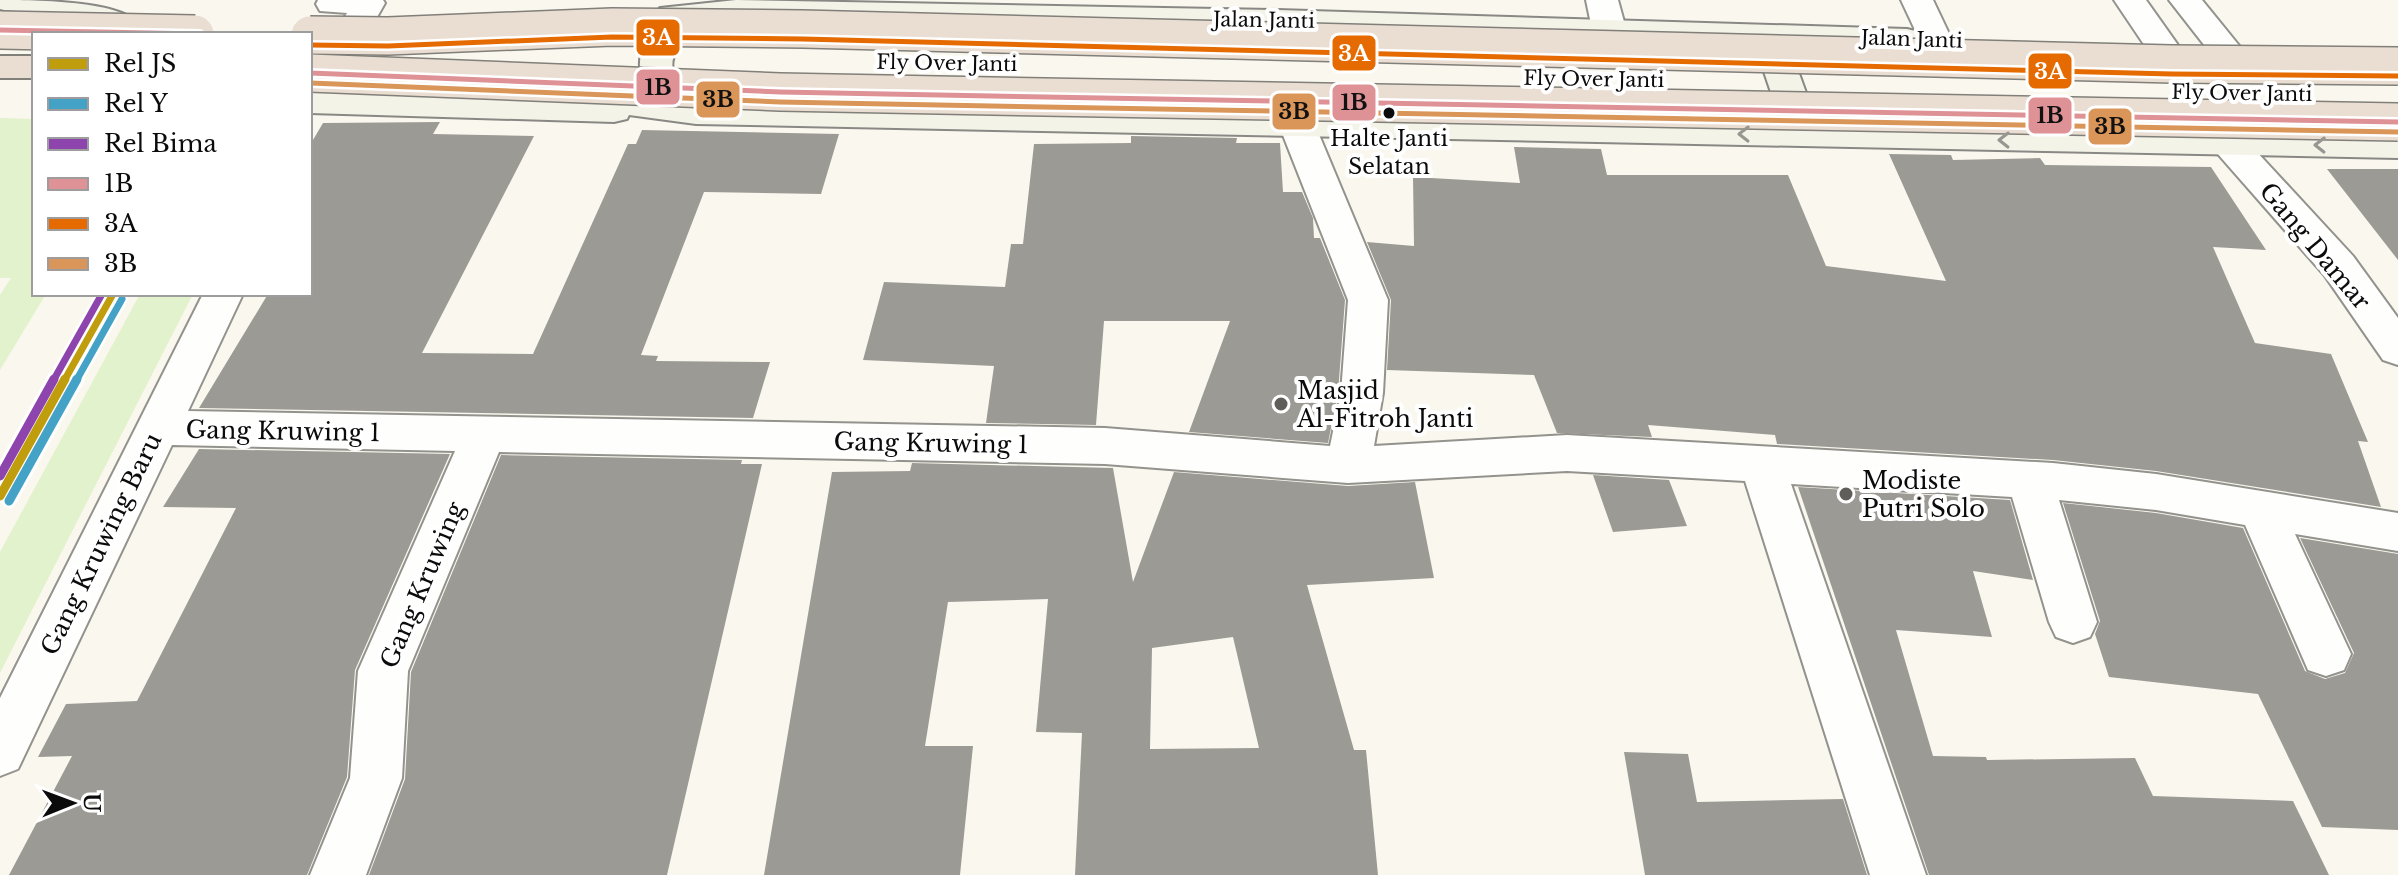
<svg xmlns="http://www.w3.org/2000/svg" width="2398" height="875" font-family="'Libre Baskerville',serif">
  <style>
    .green { fill: #e1f2cc }
    .building { fill: #9c9a95; fill-rule: evenodd }
    .lines { fill: none; stroke-linecap: round; stroke-linejoin: round }
    .street-casing { stroke: #93928d; stroke-width: 4 }
    .secondary-casing { stroke: #898884; stroke-width: 4 }
    .highway-casing { stroke: #807f7a; stroke-width: 4 }
    .street { fill: #fefefc; fill-rule: evenodd }
    .secondary { fill: #f4f3e8; fill-rule: evenodd }
    .highway { fill: #eaded2; fill-rule: evenodd }
    .highway-bridge-casing { stroke: #807f7a; stroke-width: 40; stroke-linecap: butt }
    .highway-bridge { stroke: #eaded2; stroke-width: 37 }
    .bus-1-casing { stroke: #fff; stroke-width: 10 }
    .bus-2-casing { stroke: #fff; stroke-width: 10 }
    .bus-3-casing { stroke: #fff; stroke-width: 10 }
    .bus-1 { stroke: #de9296; stroke-width: 5 }
    .bus-2 { stroke: #e56a00; stroke-width: 5 }
    .bus-3 { stroke: #da9658; stroke-width: 5 }
    .rail-1-far1-casing { stroke: #fff; stroke-width: 12 }
    .rail-1-casing { stroke: #fff; stroke-width: 15 }
    .rail-2-far1-casing { stroke: #fff; stroke-width: 12 }
    .rail-2-casing { stroke: #fff; stroke-width: 15 }
    .rail-3-far1-casing { stroke: #fff; stroke-width: 12 }
    .rail-3-casing { stroke: #fff; stroke-width: 15 }
    .rail-1-far1 { stroke: #c09d0c; stroke-width: 7 }
    .rail-1 { stroke: #c09d0c; stroke-width: 9 }
    .rail-2-far1 { stroke: #43a2c5; stroke-width: 7 }
    .rail-2 { stroke: #43a2c5; stroke-width: 9 }
    .rail-3-far1 { stroke: #8e44ad; stroke-width: 7 }
    .rail-3 { stroke: #8e44ad; stroke-width: 9 }
    .oneway { stroke: #979690 }
    .bus-dot { fill: #0b0b0b; stroke: #fff; stroke-width: 3 }
    .poi-dot { fill: #5f5e5a; stroke: #fff; stroke-width: 3 }
    .labels { text-anchor: middle; dominant-baseline: central; stroke-width: 8; stroke-linejoin: round; paint-order: stroke }
    .far-street-label { font-size: 20px; fill: #0b0b0b; stroke: #fff }
    .bus-label { font-size: 22px; fill: #0b0b0b; stroke: #fff }
    .street-label { font-size: 24px; fill: #0b0b0b; stroke: #fff }
    .poi-label { font-size: 24px; fill: #0b0b0b; stroke: #fff; text-anchor: start }
    .line-badge { stroke: #fff; stroke-width: 3 }
    .badge-label { font-size: 22px; text-anchor: middle; font-weight: bold; fill: #fff }
    .pale-badge-label { font-size: 22px; text-anchor: middle; font-weight: bold; fill: #111 }
  </style>
  <rect width="100%" height="100%" fill="#faf8ee"/>
  <g class="green">
    <polygon points="0,118 34,119 34,294 46,294 0,370 0,295 11,278 0,278"/>
    <polygon points="140,294 193,294 0,673 0,552"/>
  </g>
  <g class="building">
    <polygon points="440,122 433,134 534,136 422,353 533,354 628,144 636,144 642,130 839,134 821,194 704,192 641,355 658,356 656,361 770,362 753,418 199,408 268,294 310,294 310,145 323,123"/>
    <polygon points="1131,136 1237,138 1236,143 1280,143 1283,192 1302,192 1313,218 1314,238 1320,238 1345,300 1338,393 1328,443 1189,432 1230,321 1104,321 1096,425 986,423 994,366 863,360 884,282 1005,287 1011,244 1023,244 1034,144 1131,143"/>
    <polygon points="1514,147 1601,149 1607,175 1788,175 1826,266 1946,281 1889,154 1951,155 1953,160 2040,158 2045,165 2211,167 2266,250 2213,247 2255,343 2331,354 2368,442 2358,441 2381,507 2156,471 2053,460 1777,444 1775,435 1648,425 1652,437 1557,433 1534,375 1387,370 1391,300 1367,242 1414,246 1413,177 1520,183"/>
    <polygon points="2327,169 2398,169 2398,260"/>
    <polygon points="199,449 450,454 355,670 347,777 307,875 9,875 72,756 38,757 66,704 137,701 236,508 163,507"/>
    <polygon points="501,455 742,460 741,464 762,464 667,875 369,875 405,779 411,672"/>
    <path d="M 912,463 L 1113,468 L 1133,582 L 1174,472 L 1348,486 L 1415,482 L 1434,578 L 1307,585 L 1354,750 L 1366,750 L 1378,875 L 1075,875 L 1082,733 L 1036,732 L 1048,599 L 948,602 L 925,746 L 973,746 L 960,875 L 764,875 L 832,472 L 910,471 ZM 1233,637 L 1259,748 L 1150,749 L 1152,648 Z"/>
    <polygon points="1593,475 1669,480 1687,526 1613,532"/>
    <polygon points="1798,487 2010,500 2033,580 1973,571 1992,637 1896,630 1933,756 1986,757 1987,760 2135,758 2153,796 2293,801 2329,875 1929,875"/>
    <polygon points="2063,503 2156,513 2243,528 2305,671 2325,679 2345,673 2354,653 2300,538 2398,554 2398,830 2322,827 2258,694 2109,677 2095,634 2100,621"/>
    <polygon points="1624,752 1688,754 1697,802 1843,799 1867,875 1645,875"/>
  </g>
  <g class="lines">
    <g class="street-casing">
      <g id="street">
        <polygon points="318,0 383,0 385,3 359,49 347,52 335,49 330,42 347,13 320,11 316,4"/>
        <polygon points="1586,0 1618,0 1626,29 1621,36 1609,39 1597,36 1592,29"/>
        <polygon points="1901,0 1933,0 1952,40 1947,47 1935,50 1923,47"/>
        <polygon points="2114,0 2146,0 2180,48 2175,55 2163,58 2151,55"/>
        <polygon points="2169,0 2202,0 2241,48 2236,55 2224,58 2212,55"/>
        <polygon points="1297,113 1310,117 1315,125 1388,300 1383,393 1374,446 1567,435 2053,463 2156,474 2398,513 2398,551 2295,534 2351,654 2344,670 2326,676 2308,670 2245,525 2156,510 2059,500 2097,622 2090,637 2073,643 2056,637 2049,622 2012,497 1791,484 1926,875 1870,875 1745,481 1567,471 1348,483 1105,464 499,452 408,671 402,778 366,875 310,875 350,778 358,671 455,451 172,445 18,769 0,776 0,698 203,294 243,294 188,411 1105,428 1330,446 1341,393 1348,300 1279,125 1284,117"/>
        <polygon points="2230,133 2243,137 2353,256 2398,318 2398,365 2383,360 2325,276 2217,153 2212,145 2217,137"/>
      </g>
    </g>
    <g class="secondary-casing">
      <g id="secondary">
        <path d="M 0,0 C 29,0 143,0 139,32 L 101,34 L 106,26 L 83,16 L 4,10 L 0,9 Z"/>
        <path d="M 736,0 L 1278,10 L 1907,29 L 1919,32 L 1924,39 L 1919,46 L 1907,49 L 1789,46 L 1817,123 L 2398,134 L 2398,158 L 696,124 L 629,115 L 627,119 L 614,122 L 310,113 L 310,93 L 316,92 L 565,98 L 570,89 L 582,86 L 651,95 C 632,69 638,42 664,23 L 655,15 L 660,8 ZM 736,20 L 1278,30 L 1755,45 L 1781,122 L 703,102 C 641,69 684,24 736,20 Z"/>
      </g>
    </g>
    <g class="highway-casing">
      <rect id="highway" x="0" y="56" width="34" height="22"/>
    </g>
    <use href="#street" class="street"/>
    <use href="#secondary" class="secondary"/>
    <use href="#highway" class="highway"/>
    <g class="highway-bridge-casing">
      <g id="highway-bridge">
        <polyline points="0,30 195,34"/>
        <polyline points="310,35 388,36 612,27 803,29 2172,64 2398,66"/>
        <polyline points="310,73 780,92 2398,122"/>
      </g>
    </g>
    <use href="#highway-bridge" class="highway-bridge"/>
    <g class="bus-1-casing">
      <g id="bus-1">
        <polyline points="0,30 200,34"/>
        <polyline points="310,73 780,92 2398,122"/>
      </g>
    </g>
    <g class="bus-2-casing">
      <polyline id="bus-2" points="310,45 388,46 612,37 803,39 2172,74 2398,76"/>
    </g>
    <g class="bus-3-casing">
      <polyline id="bus-3" points="310,83 780,102 2398,132"/>
    </g>
    <use href="#bus-1" class="bus-1"/>
    <use href="#bus-2" class="bus-2"/>
    <use href="#bus-3" class="bus-3"/>
    <g class="rail-1-far1-casing">
      <polyline id="rail-1-far1" points="64,381 113,294"/>
    </g>
    <g class="rail-1-casing">
      <polyline id="rail-1" points="0,496 65,379"/>
    </g>
    <g class="rail-2-far1-casing">
      <polyline id="rail-2-far1" points="76,381 122,299"/>
    </g>
    <g class="rail-2-casing">
      <polyline id="rail-2" points="9,501 77,379"/>
    </g>
    <g class="rail-3-far1-casing">
      <polyline id="rail-3-far1" points="53,381 102,294"/>
    </g>
    <g class="rail-3-casing">
      <polyline id="rail-3" points="0,476 54,379"/>
    </g>
    <use href="#rail-1-far1" class="rail-1-far1"/>
    <use href="#rail-1" class="rail-1"/>
    <use href="#rail-2-far1" class="rail-2-far1"/>
    <use href="#rail-2" class="rail-2"/>
    <use href="#rail-3-far1" class="rail-3-far1"/>
    <use href="#rail-3" class="rail-3"/>
  </g>
  <defs><path id="oneway-chevron" d="M-2-3.5L2.5 0L-2 3.5" fill="none" stroke-width="1.6" stroke-linecap="round" stroke-linejoin="round" transform="scale(2)"/></defs>
  <g class="oneway">
    <use href="#oneway-chevron" transform="translate(1744 134) rotate(-179)"/>
    <use href="#oneway-chevron" transform="translate(2004 140) rotate(-179)"/>
    <use href="#oneway-chevron" transform="translate(2320 145) rotate(-179)"/>
  </g>
  <circle class="bus-dot" cx="1389" cy="113" r="7"/>
  <g class="poi-dot">
    <circle cx="1281" cy="404" r="8"/>
    <circle cx="1846" cy="494" r="8"/>
  </g>
  <g class="labels">
    <g class="far-street-label">
      <text transform="translate(1264 20) rotate(1)">Jalan Janti</text>
      <text transform="translate(1912 39) rotate(2)">Jalan Janti</text>
      <text transform="translate(947 63) rotate(1)">Fly Over Janti</text>
      <text transform="translate(1594 79) rotate(1)">Fly Over Janti</text>
      <text transform="translate(2242 93) rotate(1)">Fly Over Janti</text>
    </g>
    <g class="bus-label">
      <text x="1389" y="138">Halte Janti<tspan x="1389" dy="28">Selatan</tspan></text>
    </g>
    <g class="street-label">
      <text transform="translate(2315 246) rotate(50)">Gang Damar</text>
      <text transform="translate(283 431) rotate(1)">Gang Kruwing 1</text>
      <text transform="translate(931 443) rotate(1)">Gang Kruwing 1</text>
      <text transform="translate(101 544) rotate(-64)">Gang Kruwing Baru</text>
      <text transform="translate(422 585) rotate(-67)">Gang Kruwing</text>
    </g>
    <g class="poi-label">
      <text x="1297" y="390">Masjid<tspan x="1297" dy="28">Al-Fitroh Janti</tspan></text>
      <text x="1862" y="480">Modiste<tspan x="1862" dy="28">Putri Solo</tspan></text>
    </g>
  </g>
  <g class="line-badge">
    <rect x="635" y="18" width="46" height="39" rx="8" fill="#e56a00"/>
    <rect x="1331" y="34" width="46" height="38" rx="8" fill="#e56a00"/>
    <rect x="2027" y="52" width="46" height="38" rx="8" fill="#e56a00"/>
    <rect x="635" y="68" width="46" height="38" rx="8" fill="#de9296"/>
    <rect x="695" y="80" width="46" height="39" rx="8" fill="#da9658"/>
    <rect x="1331" y="83" width="46" height="39" rx="8" fill="#de9296"/>
    <rect x="1271" y="92" width="46" height="39" rx="8" fill="#da9658"/>
    <rect x="2027" y="96" width="46" height="39" rx="8" fill="#de9296"/>
    <rect x="2087" y="107" width="46" height="39" rx="8" fill="#da9658"/>
  </g>
  <g class="badge-label">
    <text x="658" y="45">3A</text>
    <text x="1354" y="61">3A</text>
    <text x="2050" y="79">3A</text>
  </g>
  <g class="pale-badge-label">
    <text x="658" y="95">1B</text>
    <text x="718" y="107">3B</text>
    <text x="1354" y="110">1B</text>
    <text x="1294" y="119">3B</text>
    <text x="2050" y="123">1B</text>
    <text x="2110" y="134">3B</text>
  </g>
  <rect x="32" y="32" width="280" height="264" fill="#ffffff" stroke="#9d9d9d" stroke-width="2"/>
  <rect x="48" y="58" width="40" height="12" fill="#c09d0c" stroke="#9d9d9d" stroke-width="2"/>
  <text x="104" y="72" font-size="24" fill="#0b0b0b">Rel JS</text>
  <rect x="48" y="98" width="40" height="12" fill="#43a2c5" stroke="#9d9d9d" stroke-width="2"/>
  <text x="104" y="112" font-size="24" fill="#0b0b0b">Rel Y</text>
  <rect x="48" y="138" width="40" height="12" fill="#8e44ad" stroke="#9d9d9d" stroke-width="2"/>
  <text x="104" y="152" font-size="24" fill="#0b0b0b">Rel Bima</text>
  <rect x="48" y="178" width="40" height="12" fill="#de9296" stroke="#9d9d9d" stroke-width="2"/>
  <text x="104" y="192" font-size="24" fill="#0b0b0b">1B</text>
  <rect x="48" y="218" width="40" height="12" fill="#e56a00" stroke="#9d9d9d" stroke-width="2"/>
  <text x="104" y="232" font-size="24" fill="#0b0b0b">3A</text>
  <rect x="48" y="258" width="40" height="12" fill="#da9658" stroke="#9d9d9d" stroke-width="2"/>
  <text x="104" y="272" font-size="24" fill="#0b0b0b">3B</text>
  <g transform="translate(72 803) rotate(89)" stroke="#ffffff" stroke-width="6" paint-order="stroke">
  <path d="M0-6L14 30L0 20L-14 30Z" fill="#0b0b0b"/>
  <text y="-12" font-size="22" font-weight="bold" text-anchor="middle" fill="#0b0b0b">U</text>
  </g>
</svg>
